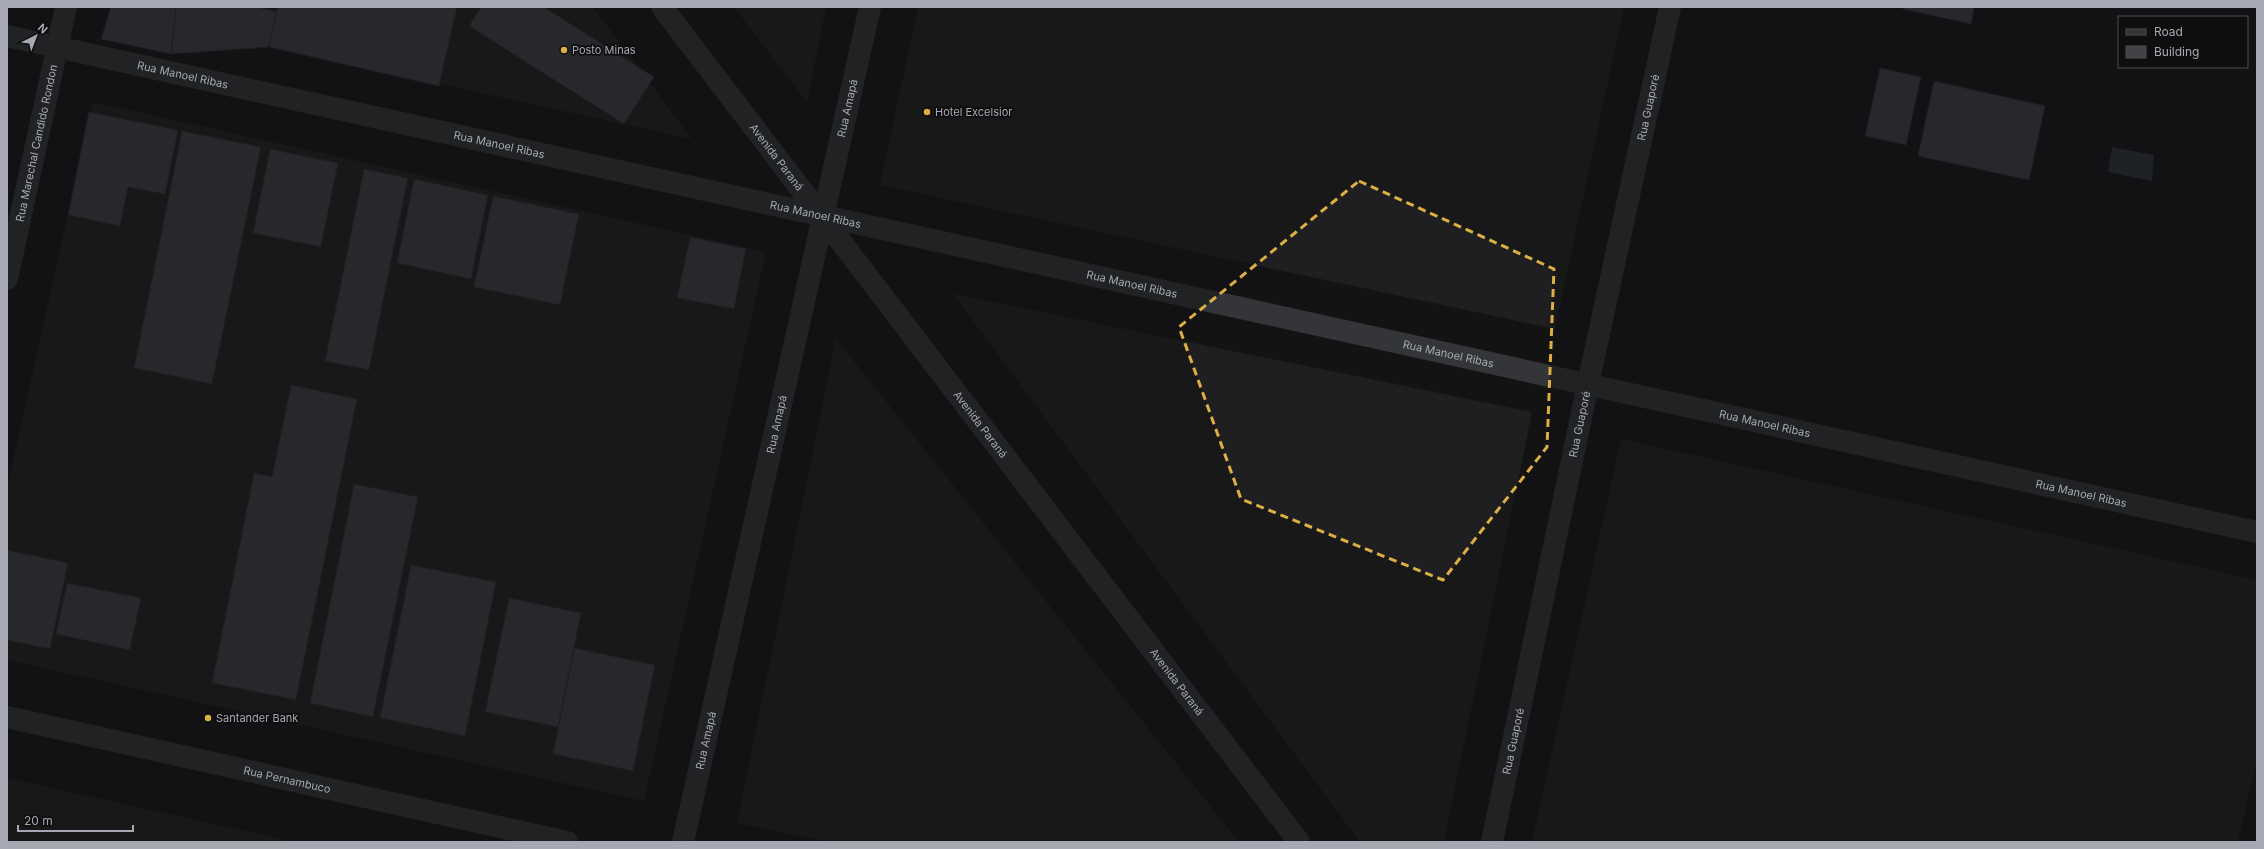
<svg xmlns="http://www.w3.org/2000/svg" width="2264" height="849" font-family="Inter,sans-serif">
  <style>
    .built { fill: #1f1f21 }
    .water { fill: #2e343b }
    .building { fill: #424347; stroke: #2d2d30 }
    .lines { fill: none; stroke-linecap: round; stroke-linejoin: round }
    .minor { stroke: #343538; stroke-width: 22 }
    .tertiary { stroke: #343538; stroke-width: 22 }
    .marked { fill: none; stroke: #dbaf44; stroke-width: 3; stroke-dasharray: 8 5; stroke-linejoin: round }
    .poi-dot { fill: #dbaf44; stroke: #0e0e0f; stroke-width: 1.5 }
    .labels { text-anchor: middle; dominant-baseline: central; stroke-width: 3.5; stroke-linejoin: round; paint-order: stroke }
    .poi-label { font-size: 11px; fill: #a6a9b3; stroke: #0e0e0f; text-anchor: start }
    .street-label { font-size: 11px; fill: #a6a9b3; stroke: #0e0e0f }
  </style>
  <rect width="100%" height="100%" fill="#131314"/>
  <g class="built">
    <polygon points="110,7 593,7 692,139 109,12"/>
    <polygon points="734,7 826,7 807,102"/>
    <polygon points="918,7 1624,7 1555,329 880,185"/>
    <polygon points="93,102 766,252 644,801 7,660 7,487"/>
    <polygon points="953,294 1532,412 1444,842 1360,842"/>
    <polygon points="836,339 1239,842 828,842 737,823"/>
    <polygon points="1621,439 2257,580 2257,759 2238,842 1532,842"/>
    <polygon points="7,778 296,842 7,842"/>
  </g>
  <polygon class="water" points="2112,147 2154,155 2152,181 2108,172"/>
  <g class="building">
    <polygon points="111,7 176,7 171,54 101,39"/>
    <polygon points="176,7 257,7 277,12 269,47 171,54"/>
    <polygon points="278,7 457,7 439,86 269,47"/>
    <polygon points="481,7 544,7 654,77 624,124 469,26"/>
    <polygon points="1903,7 1974,7 1971,24 1903,9"/>
    <polygon points="1880,68 1921,77 1906,145 1865,136"/>
    <polygon points="1934,81 2045,106 2029,180 1918,156"/>
    <polygon points="89,112 178,130 165,194 128,187 120,226 68,215"/>
    <polygon points="182,131 261,147 212,384 134,368"/>
    <polygon points="270,149 338,163 321,247 253,233"/>
    <polygon points="364,169 408,178 369,370 325,361"/>
    <polygon points="414,179 488,195 471,279 397,263"/>
    <polygon points="493,196 579,214 560,305 474,287"/>
    <polygon points="690,237 746,249 734,309 677,298"/>
    <polygon points="291,385 357,399 296,700 212,683 254,473 272,477"/>
    <polygon points="354,484 418,497 373,717 310,703"/>
    <polygon points="7,550 68,563 50,649 7,640"/>
    <polygon points="411,565 496,582 465,736 380,718"/>
    <polygon points="67,583 141,598 130,650 56,634"/>
    <polygon points="509,598 581,613 558,727 485,712"/>
    <polygon points="574,648 655,665 633,771 553,754"/>
  </g>
  <g class="lines">
    <g class="minor">
      <path id="s1" d="M 7,279 L 66,7"/>
      <path id="s2" d="M 683,842 L 870,7"/>
    </g>
    <g class="tertiary">
      <path id="s3" d="M 662,7 L 1299,842"/>
      <path id="s4" d="M 7,36 L 2257,532"/>
      <path id="s5" d="M 7,717 L 567,842"/>
      <path id="s6" d="M 1492,842 L 1588,384 L 1670,7"/>
    </g>
  </g>
  <path d="M0 0H2264V849H0ZM 1359,181 L 1554,269 L 1547,447 L 1443,580 L 1241,499 L 1179,327 Z" fill="#131314" fill-opacity=".55" fill-rule="evenodd"/>
  <path class="marked" d="M 1359,181 L 1554,269 L 1547,447 L 1443,580 L 1241,499 L 1179,327 Z"/>
  <g class="poi-dot">
    <circle cx="564" cy="50" r="4"/>
    <circle cx="927" cy="112" r="4"/>
    <circle cx="208" cy="718" r="4"/>
  </g>
  <g class="labels">
    <g class="poi-label">
      <text x="572" y="50">Posto Minas</text>
      <text x="935" y="112">Hotel Excelsior</text>
      <text x="216" y="718">Santander Bank</text>
    </g>
    <g class="street-label">
      <text stroke="none"><textPath href="#s4" startOffset="180">Rua Manoel Ribas</textPath></text>
      <text stroke="none"><textPath href="#s2" startOffset="752">Rua Amapá</textPath></text>
      <text stroke="none"><textPath href="#s6" startOffset="751">Rua Guaporé</textPath></text>
      <text stroke="none"><textPath href="#s1" startOffset="139">Rua Marechal Candido Rondon</textPath></text>
      <text stroke="none"><textPath href="#s4" startOffset="504">Rua Manoel Ribas</textPath></text>
      <text stroke="none"><textPath href="#s3" startOffset="189">Avenida Paraná</textPath></text>
      <text stroke="none"><textPath href="#s4" startOffset="828">Rua Manoel Ribas</textPath></text>
      <text stroke="none"><textPath href="#s4" startOffset="1152">Rua Manoel Ribas</textPath></text>
      <text stroke="none"><textPath href="#s4" startOffset="1476">Rua Manoel Ribas</textPath></text>
      <text stroke="none"><textPath href="#s4" startOffset="1800">Rua Manoel Ribas</textPath></text>
      <text stroke="none"><textPath href="#s3" startOffset="525">Avenida Paraná</textPath></text>
      <text stroke="none"><textPath href="#s6" startOffset="427">Rua Guaporé</textPath></text>
      <text stroke="none"><textPath href="#s2" startOffset="428">Rua Amapá</textPath></text>
      <text stroke="none"><textPath href="#s4" startOffset="2124">Rua Manoel Ribas</textPath></text>
      <text stroke="none"><textPath href="#s3" startOffset="849">Avenida Paraná</textPath></text>
      <text stroke="none"><textPath href="#s2" startOffset="104">Rua Amapá</textPath></text>
      <text stroke="none"><textPath href="#s6" startOffset="103">Rua Guaporé</textPath></text>
      <text stroke="none"><textPath href="#s5" startOffset="287">Rua Pernambuco</textPath></text>
    </g>
  </g>
  <rect width="2264" height="849" fill="none" stroke="#a6a9b3" stroke-width="16"/>
  <rect x="2118" y="16" width="130" height="52" fill="#0e0e0f" stroke="#4b4c51"/>
  <rect x="2126" y="29" width="20" height="6" fill="#343538" stroke="#4b4c51"/>
  <text x="2154" y="36" font-size="12" fill="#a6a9b3">Road</text>
  <rect x="2126" y="46" width="20" height="12" fill="#424347" stroke="#4b4c51"/>
  <text x="2154" y="56" font-size="12" fill="#a6a9b3">Building</text>
  <g transform="translate(36 36) rotate(42)" stroke="#0e0e0f" stroke-width="3" paint-order="stroke">
  <path d="M0-3L7 15L0 10L-7 15Z" fill="#a6a9b3"/>
  <text y="-6" font-size="11" font-weight="bold" text-anchor="middle" fill="#a6a9b3">N</text>
  </g>
  <path d="M18 825v6h115v-6" fill="none" stroke="#a6a9b3" stroke-width="2"/>
  <text x="24" y="825" font-size="12" fill="#a6a9b3" stroke="#0e0e0f" stroke-width="3" paint-order="stroke">20 m</text>
</svg>
